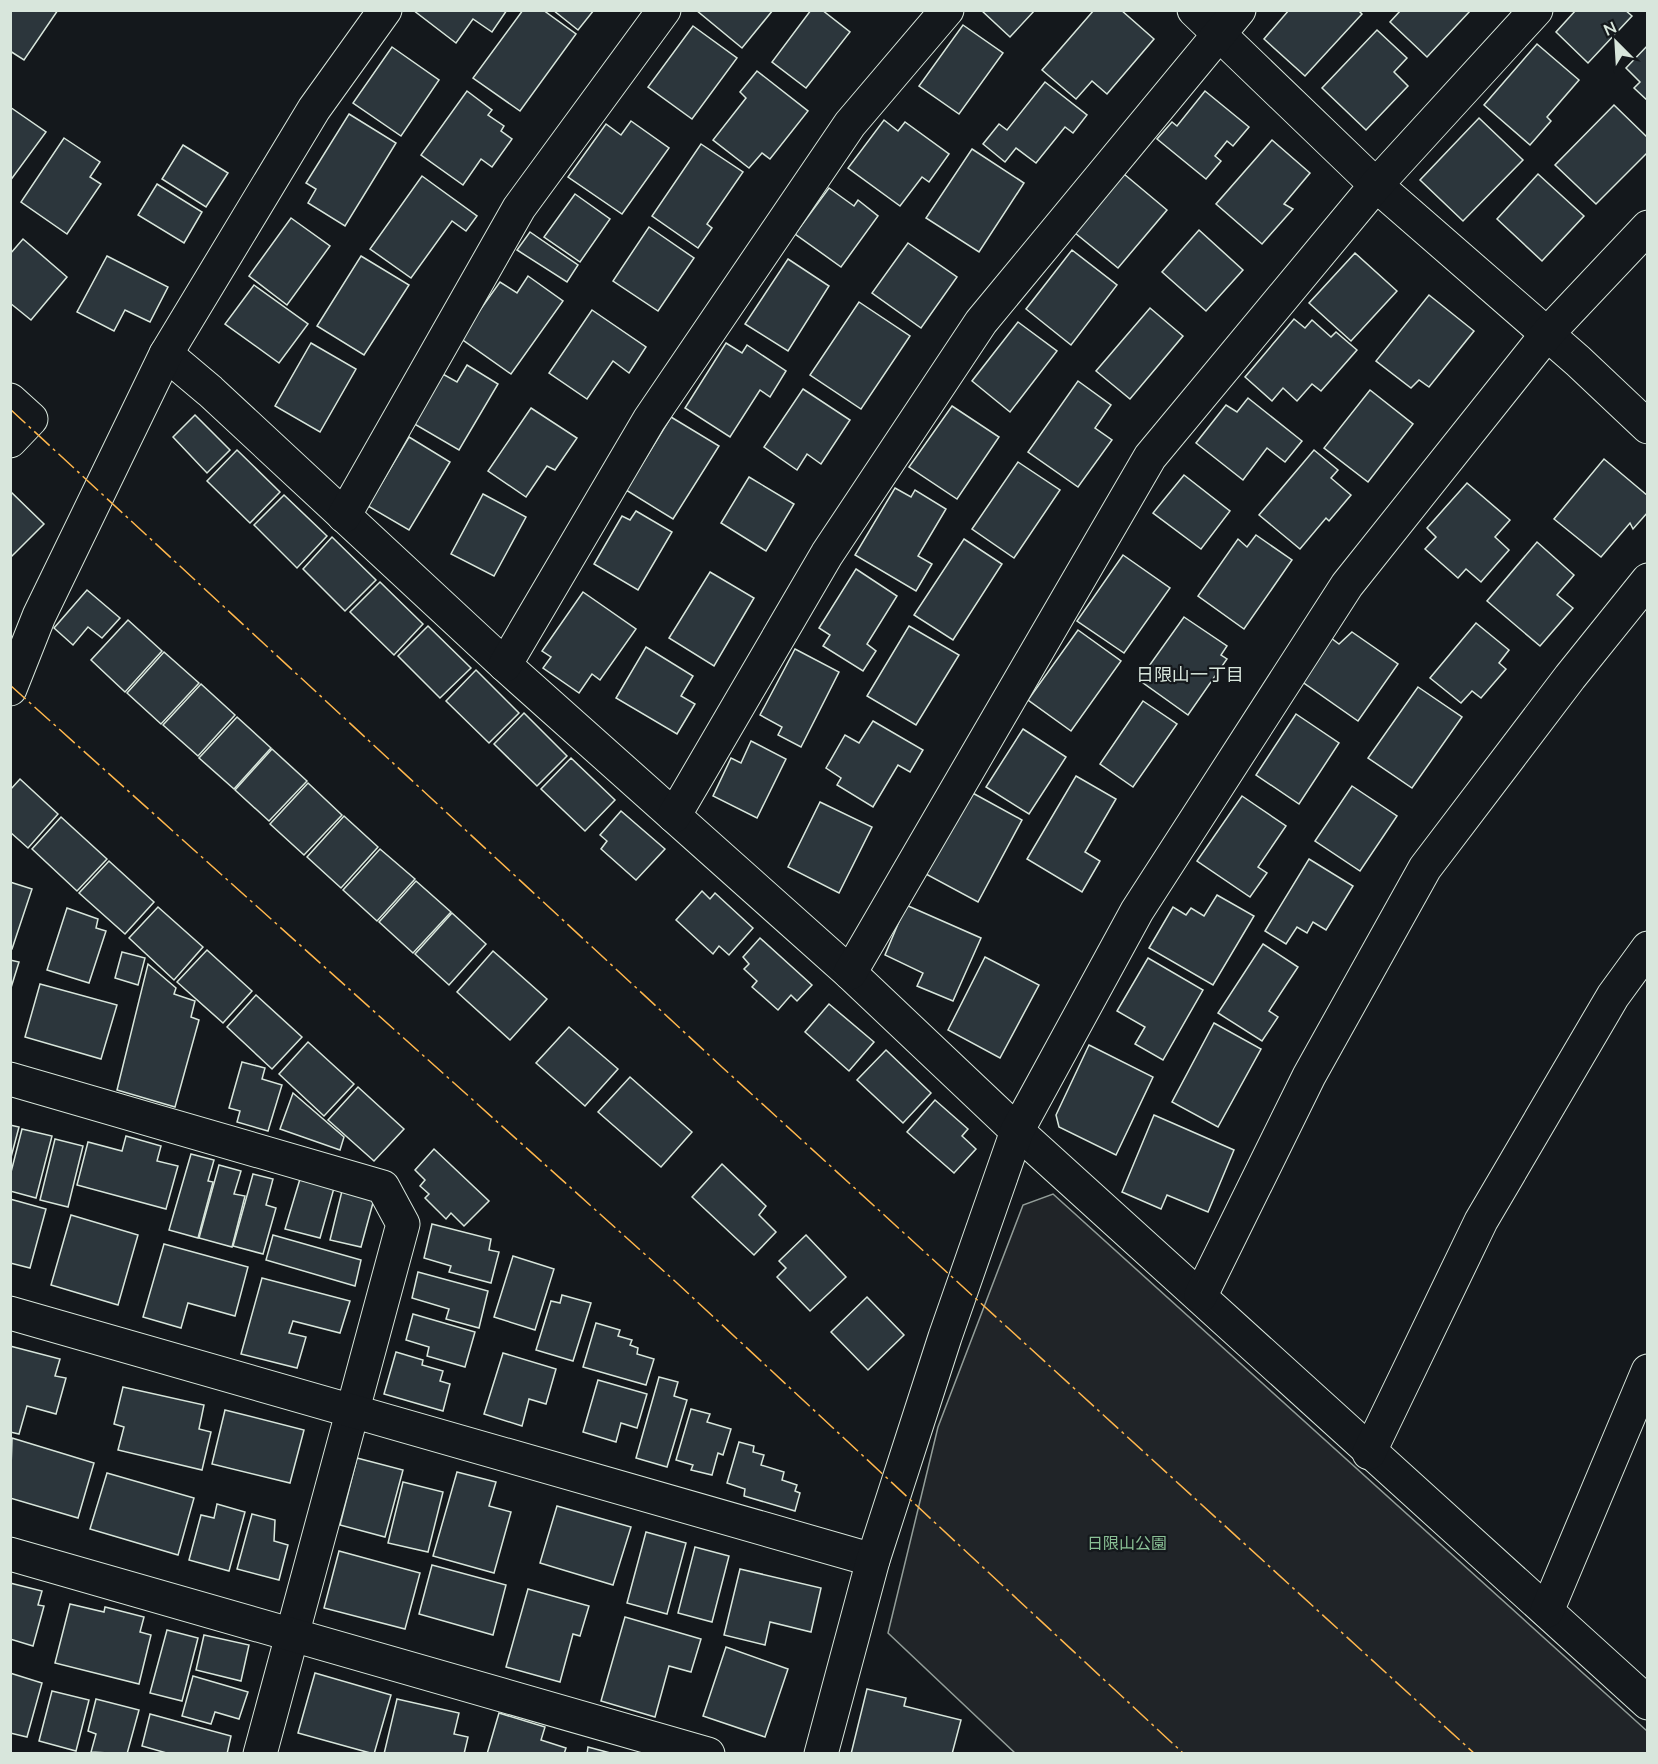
<svg xmlns="http://www.w3.org/2000/svg" width="1658" height="1764" font-family="Mulish,'Noto Sans JP',sans-serif">
  <style>
    .green { fill: #202428; stroke: #939e99; stroke-width: 1.5 }
    .building { fill: #2c363c; stroke: #d8e6dc; stroke-width: 1.5 }
    .lines { fill: none; stroke-linecap: round; stroke-linejoin: round }
    .minor-casing { stroke: #d8e6dc; stroke-width: 35 }
    .minor { stroke: #14181c; stroke-width: 33 }
    .power { stroke: #ffb74d; stroke-width: 1.5; stroke-dasharray: 21 4.5 3 4.5; stroke-linecap: butt }
    .labels { text-anchor: middle; dominant-baseline: central; stroke-width: 4.5; stroke-linejoin: round; paint-order: stroke }
    .park-label { font-size: 16px; fill: #8ac095; stroke: #14181c }
    .neighbourhood-label { font-size: 18px; fill: #d8e6dc; stroke: #14181c }
  </style>
  <rect width="100%" height="100%" fill="#14181c"/>
  <polygon class="green" points="1053,1194 1647,1731 1647,1753 1015,1753 888,1633 938,1427 1023,1205"/>
  <g class="building">
    <polygon points="10,10 58,10 24,60 10,51"/>
    <polygon points="413,10 507,10 492,32 473,19 456,43"/>
    <polygon points="523,10 543,10 576,34 520,111 473,78"/>
    <polygon points="553,10 594,10 578,30"/>
    <polygon points="696,10 773,10 742,48"/>
    <polygon points="811,10 822,10 850,32 806,88 772,62"/>
    <polygon points="981,10 1035,10 1010,37"/>
    <polygon points="1094,10 1121,10 1154,39 1107,94 1092,81 1076,99 1042,70"/>
    <polygon points="1289,10 1358,10 1362,14 1305,76 1264,39"/>
    <polygon points="1401,10 1471,10 1427,57 1390,22"/>
    <polygon points="1576,10 1625,10 1632,16 1588,63 1556,32"/>
    <polygon points="963,25 1003,53 959,114 919,86"/>
    <polygon points="693,26 737,58 692,119 648,87"/>
    <polygon points="1377,30 1407,58 1394,72 1408,86 1366,130 1322,88"/>
    <polygon points="1537,44 1579,80 1547,117 1551,121 1530,145 1484,105"/>
    <polygon points="1648,45 1648,101 1634,88 1640,82 1626,68"/>
    <polygon points="392,47 439,80 401,136 353,103"/>
    <polygon points="757,71 808,111 770,159 762,153 749,168 713,140 746,98 740,92"/>
    <polygon points="1045,82 1087,115 1073,133 1065,127 1036,163 1016,148 1005,162 983,144 999,124 1007,130"/>
    <polygon points="467,91 492,110 488,115 504,126 501,131 512,139 492,167 481,159 463,185 421,155"/>
    <polygon points="1205,91 1249,127 1233,146 1227,141 1215,156 1221,161 1206,179 1157,139 1172,122 1177,126"/>
    <polygon points="1614,105 1648,138 1648,152 1596,204 1555,165"/>
    <polygon points="10,107 46,132 10,181"/>
    <polygon points="349,114 396,143 345,226 308,203 316,189 306,183"/>
    <polygon points="1479,118 1523,160 1463,221 1420,180"/>
    <polygon points="884,120 898,131 905,122 949,154 929,182 922,177 900,206 848,168"/>
    <polygon points="631,121 669,148 622,214 568,177 606,124 621,135"/>
    <polygon points="64,138 100,162 90,177 101,184 67,234 21,202"/>
    <polygon points="1272,140 1310,173 1284,204 1293,209 1262,244 1216,204"/>
    <polygon points="701,144 743,172 707,224 712,228 698,248 652,216"/>
    <polygon points="183,145 228,173 206,207 162,179"/>
    <polygon points="972,149 1024,183 979,252 926,218"/>
    <polygon points="1124,174 1167,210 1118,268 1075,233"/>
    <polygon points="1538,174 1584,216 1542,261 1497,219"/>
    <polygon points="422,176 477,216 466,231 452,221 411,278 370,249"/>
    <polygon points="157,184 202,212 184,243 138,215"/>
    <polygon points="829,188 854,206 858,200 878,216 841,267 795,234"/>
    <polygon points="575,194 610,219 580,262 544,237"/>
    <polygon points="291,218 330,246 287,305 249,276"/>
    <polygon points="649,227 694,258 658,311 613,281"/>
    <polygon points="1199,230 1243,270 1206,311 1162,272"/>
    <polygon points="530,232 578,265 567,282 517,250"/>
    <polygon points="23,239 67,277 31,320 10,303 10,254"/>
    <polygon points="908,243 957,277 921,328 872,293"/>
    <polygon points="1072,250 1117,285 1071,345 1026,309"/>
    <polygon points="1355,253 1397,291 1351,341 1309,303"/>
    <polygon points="107,256 168,287 150,322 125,310 114,331 77,312"/>
    <polygon points="361,256 409,285 364,355 317,326"/>
    <polygon points="788,259 829,286 788,351 745,324"/>
    <polygon points="528,276 563,301 511,374 460,338 500,282 517,293"/>
    <polygon points="254,285 308,324 279,363 225,324"/>
    <polygon points="1429,295 1474,331 1429,387 1419,380 1411,388 1376,361"/>
    <polygon points="859,302 910,336 861,409 810,375"/>
    <polygon points="1150,308 1183,336 1130,399 1096,371"/>
    <polygon points="592,310 646,347 629,373 613,361 587,399 549,373"/>
    <polygon points="1294,319 1305,328 1312,320 1331,337 1336,332 1357,350 1321,391 1312,384 1297,401 1283,388 1272,401 1245,377"/>
    <polygon points="1018,322 1057,351 1010,412 972,381"/>
    <polygon points="311,343 356,369 320,432 275,406"/>
    <polygon points="726,343 742,353 747,345 786,371 770,397 760,390 730,437 685,408"/>
    <polygon points="467,365 498,384 459,450 411,422 441,373 457,382"/>
    <polygon points="1078,381 1111,405 1095,428 1112,440 1078,487 1028,452"/>
    <polygon points="803,389 850,420 821,464 807,454 797,470 764,447"/>
    <polygon points="1370,390 1413,424 1368,482 1324,448"/>
    <polygon points="1248,398 1302,441 1285,462 1267,448 1243,480 1196,443 1226,405 1237,412"/>
    <polygon points="952,406 999,437 957,499 909,467"/>
    <polygon points="531,408 577,438 555,470 547,466 526,497 488,471"/>
    <polygon points="195,415 230,450 207,473 173,437"/>
    <polygon points="671,417 719,446 673,519 626,490"/>
    <polygon points="409,437 450,462 409,530 368,506"/>
    <polygon points="237,450 280,492 250,523 207,481"/>
    <polygon points="1314,450 1338,470 1331,478 1351,495 1329,521 1326,518 1300,549 1259,515"/>
    <polygon points="1604,459 1648,496 1648,512 1633,529 1630,523 1601,557 1554,519"/>
    <polygon points="1018,462 1060,490 1014,558 972,529"/>
    <polygon points="1184,475 1230,511 1201,549 1153,513"/>
    <polygon points="749,477 794,504 766,551 721,523"/>
    <polygon points="1467,483 1510,520 1495,537 1509,550 1481,582 1466,569 1458,578 1425,549 1436,537 1427,528"/>
    <polygon points="895,488 911,497 915,490 946,509 918,556 932,564 916,591 855,555"/>
    <polygon points="10,491 44,524 10,558"/>
    <polygon points="483,494 526,517 494,576 451,554"/>
    <polygon points="284,495 327,536 297,568 254,525"/>
    <polygon points="636,511 672,532 638,590 594,564 622,516 630,520"/>
    <polygon points="1256,535 1292,560 1244,629 1198,596 1238,539 1247,547"/>
    <polygon points="332,537 376,580 345,611 303,569"/>
    <polygon points="964,539 1002,564 953,640 914,615"/>
    <polygon points="1537,542 1574,575 1557,595 1573,608 1540,646 1487,601"/>
    <polygon points="1123,555 1170,588 1124,653 1077,621"/>
    <polygon points="856,569 897,596 867,644 876,651 863,671 823,646 830,635 819,628"/>
    <polygon points="710,572 754,598 714,666 669,638"/>
    <polygon points="380,582 423,624 394,655 350,612"/>
    <polygon points="87,590 120,618 102,638 88,627 73,645 54,628"/>
    <polygon points="583,592 636,629 600,680 592,674 579,693 543,668 551,657 542,651"/>
    <polygon points="1184,617 1227,646 1221,655 1227,659 1188,715 1139,680"/>
    <polygon points="128,620 162,651 125,692 91,660"/>
    <polygon points="1476,623 1509,650 1499,663 1506,669 1481,698 1472,691 1461,703 1430,678"/>
    <polygon points="428,626 471,668 440,698 398,656"/>
    <polygon points="909,626 959,655 916,725 867,696"/>
    <polygon points="1078,630 1121,661 1071,731 1028,700"/>
    <polygon points="1352,632 1398,664 1358,721 1301,681 1331,638 1339,644"/>
    <polygon points="646,647 693,676 681,696 695,704 677,734 616,698"/>
    <polygon points="795,649 839,672 801,747 778,735 782,727 760,715"/>
    <polygon points="164,652 199,683 161,724 127,693"/>
    <polygon points="476,670 519,713 489,743 446,701"/>
    <polygon points="201,684 235,715 198,756 163,725"/>
    <polygon points="1418,687 1462,717 1412,788 1368,758"/>
    <polygon points="1143,701 1177,724 1133,787 1100,764"/>
    <polygon points="524,713 567,756 537,786 494,744"/>
    <polygon points="1296,714 1339,743 1299,804 1256,775"/>
    <polygon points="237,717 271,748 234,789 199,758"/>
    <polygon points="873,721 923,750 910,772 898,765 873,807 837,785 841,778 826,768 845,735 859,743"/>
    <polygon points="1023,729 1066,757 1029,814 986,787"/>
    <polygon points="751,741 786,759 757,818 713,796 731,758 741,763"/>
    <polygon points="272,749 307,781 269,821 235,790"/>
    <polygon points="571,758 615,800 585,831 541,789"/>
    <polygon points="1076,776 1116,799 1085,852 1100,861 1082,892 1027,859"/>
    <polygon points="20,779 58,814 28,848 10,832 10,790"/>
    <polygon points="308,783 342,815 304,855 270,824"/>
    <polygon points="1352,786 1397,816 1360,871 1315,841"/>
    <polygon points="969,791 1022,820 978,902 924,873"/>
    <polygon points="1242,796 1286,826 1258,867 1267,873 1250,897 1197,861"/>
    <polygon points="820,802 872,827 839,893 788,867"/>
    <polygon points="621,811 665,849 636,880 601,849 607,841 600,835"/>
    <polygon points="344,816 378,847 341,888 307,857"/>
    <polygon points="61,817 107,859 77,891 32,849"/>
    <polygon points="380,849 415,879 377,921 343,890"/>
    <polygon points="1309,859 1353,886 1326,930 1313,922 1307,933 1297,927 1286,944 1265,931"/>
    <polygon points="109,861 154,902 125,934 79,893"/>
    <polygon points="416,881 451,912 413,953 379,922"/>
    <polygon points="10,882 32,889 12,949 10,949"/>
    <polygon points="702,891 710,899 715,893 753,928 729,955 719,946 713,954 676,920"/>
    <polygon points="1217,895 1254,916 1213,985 1149,948 1173,907 1186,915 1191,908 1204,916"/>
    <polygon points="906,905 981,938 953,1001 917,986 923,973 885,955"/>
    <polygon points="158,907 203,947 174,980 129,938"/>
    <polygon points="67,908 98,919 96,928 106,931 89,983 47,970"/>
    <polygon points="452,913 486,944 449,985 415,954"/>
    <polygon points="760,938 812,985 797,1001 791,995 778,1010 752,987 757,981 744,969 749,964 743,957"/>
    <polygon points="1263,944 1298,967 1269,1011 1278,1017 1262,1041 1218,1013"/>
    <polygon points="207,950 252,991 223,1023 177,982"/>
    <polygon points="493,951 547,999 510,1040 457,992"/>
    <polygon points="122,952 145,958 138,985 115,978"/>
    <polygon points="985,957 1039,985 1000,1058 948,1030"/>
    <polygon points="1148,958 1203,990 1163,1060 1135,1044 1145,1027 1117,1011"/>
    <polygon points="10,960 19,962 10,991"/>
    <polygon points="148,964 176,988 174,994 195,1001 191,1017 199,1020 175,1107 117,1090"/>
    <polygon points="40,984 117,1005 101,1059 25,1037"/>
    <polygon points="256,995 302,1037 272,1069 227,1027"/>
    <polygon points="829,1004 874,1042 849,1071 805,1032"/>
    <polygon points="1214,1023 1261,1049 1218,1127 1172,1102"/>
    <polygon points="569,1027 618,1069 585,1106 536,1063"/>
    <polygon points="308,1042 354,1084 324,1116 279,1074"/>
    <polygon points="1089,1045 1153,1077 1116,1155 1059,1127 1056,1115"/>
    <polygon points="886,1050 931,1093 903,1123 857,1080"/>
    <polygon points="242,1062 265,1068 262,1079 282,1085 268,1131 237,1122 240,1111 229,1108"/>
    <polygon points="630,1077 692,1132 661,1167 598,1112"/>
    <polygon points="358,1087 404,1129 374,1161 328,1120"/>
    <polygon points="293,1093 344,1137 340,1150 280,1129"/>
    <polygon points="935,1100 968,1129 962,1136 976,1149 954,1173 907,1132"/>
    <polygon points="1154,1115 1234,1150 1208,1212 1167,1195 1161,1209 1122,1192"/>
    <polygon points="10,1125 19,1127 10,1161"/>
    <polygon points="22,1129 52,1136 36,1198 10,1191 10,1176"/>
    <polygon points="126,1136 161,1146 157,1161 178,1166 166,1209 77,1185 88,1142 122,1151"/>
    <polygon points="55,1139 83,1146 68,1207 40,1200"/>
    <polygon points="434,1149 489,1201 464,1226 451,1213 446,1219 425,1198 429,1194 420,1186 425,1180 415,1170"/>
    <polygon points="191,1154 214,1160 208,1181 213,1182 198,1238 169,1230"/>
    <polygon points="722,1164 766,1206 759,1215 776,1232 754,1255 692,1197"/>
    <polygon points="219,1165 241,1171 234,1194 245,1196 232,1247 199,1238"/>
    <polygon points="253,1174 273,1179 266,1205 276,1208 263,1254 233,1246"/>
    <polygon points="300,1179 334,1188 320,1238 285,1229"/>
    <polygon points="342,1191 374,1199 361,1247 330,1240"/>
    <polygon points="10,1199 46,1209 30,1268 10,1263"/>
    <polygon points="71,1215 138,1235 118,1305 51,1285"/>
    <polygon points="432,1224 491,1239 489,1250 499,1252 491,1283 449,1272 451,1266 424,1258"/>
    <polygon points="273,1235 361,1260 355,1286 266,1260"/>
    <polygon points="806,1235 846,1277 810,1311 777,1277 786,1268 779,1261"/>
    <polygon points="164,1244 248,1267 235,1316 188,1303 181,1328 143,1317"/>
    <polygon points="513,1256 554,1269 535,1330 494,1317"/>
    <polygon points="418,1272 488,1291 479,1328 446,1319 449,1309 412,1298"/>
    <polygon points="262,1278 350,1301 340,1333 293,1321 289,1333 306,1337 297,1368 241,1354"/>
    <polygon points="562,1295 591,1303 573,1361 536,1350 551,1301 560,1303"/>
    <polygon points="867,1297 904,1335 868,1370 831,1332"/>
    <polygon points="413,1314 475,1332 465,1367 427,1356 429,1347 406,1340"/>
    <polygon points="596,1323 620,1330 618,1336 632,1340 630,1345 638,1348 637,1354 654,1359 646,1385 583,1367"/>
    <polygon points="10,1346 60,1359 55,1376 66,1378 56,1414 27,1406 19,1434 10,1432"/>
    <polygon points="396,1352 423,1360 422,1365 443,1371 440,1381 450,1384 443,1411 384,1394"/>
    <polygon points="503,1353 556,1369 546,1404 529,1399 522,1426 484,1414"/>
    <polygon points="659,1377 678,1382 674,1396 687,1400 667,1467 636,1458"/>
    <polygon points="598,1380 647,1394 637,1428 621,1423 616,1442 583,1432"/>
    <polygon points="123,1387 204,1405 199,1429 211,1432 202,1470 118,1450 124,1427 114,1424"/>
    <polygon points="691,1409 710,1414 707,1422 731,1429 723,1455 718,1453 712,1475 691,1470 693,1465 676,1460"/>
    <polygon points="225,1410 304,1430 290,1483 212,1464"/>
    <polygon points="12,1438 94,1463 78,1518 10,1498"/>
    <polygon points="739,1442 754,1446 753,1452 764,1455 761,1465 784,1472 782,1480 797,1485 795,1491 800,1493 795,1511 744,1496 745,1489 727,1483"/>
    <polygon points="357,1458 403,1470 385,1537 340,1525"/>
    <polygon points="457,1472 496,1482 489,1506 511,1512 494,1573 433,1556"/>
    <polygon points="107,1473 194,1498 178,1555 90,1529"/>
    <polygon points="403,1482 443,1492 428,1552 388,1543"/>
    <polygon points="217,1504 245,1512 229,1571 189,1560 201,1515 214,1518"/>
    <polygon points="557,1506 631,1527 613,1585 540,1563"/>
    <polygon points="252,1514 275,1520 274,1541 288,1545 279,1580 237,1569"/>
    <polygon points="646,1532 686,1543 667,1614 627,1603"/>
    <polygon points="695,1547 729,1556 712,1622 678,1613"/>
    <polygon points="339,1551 420,1573 405,1629 324,1608"/>
    <polygon points="432,1565 506,1585 493,1635 419,1614"/>
    <polygon points="740,1569 821,1588 811,1632 770,1622 765,1645 724,1635"/>
    <polygon points="10,1583 42,1591 38,1605 44,1606 33,1646 10,1639"/>
    <polygon points="528,1589 589,1606 580,1636 573,1634 560,1682 506,1667"/>
    <polygon points="70,1604 104,1612 105,1607 144,1617 140,1632 151,1635 139,1684 55,1663"/>
    <polygon points="625,1617 701,1639 691,1672 669,1666 655,1717 601,1701"/>
    <polygon points="167,1630 198,1638 182,1701 150,1693"/>
    <polygon points="204,1635 249,1645 241,1681 196,1670"/>
    <polygon points="726,1647 788,1669 765,1737 703,1716"/>
    <polygon points="10,1673 42,1683 27,1737 10,1733"/>
    <polygon points="315,1673 391,1695 374,1754 298,1733"/>
    <polygon points="193,1676 248,1692 239,1719 215,1712 211,1724 182,1716"/>
    <polygon points="867,1689 906,1698 904,1706 961,1720 952,1754 851,1754"/>
    <polygon points="52,1691 89,1700 76,1751 39,1741"/>
    <polygon points="96,1699 139,1710 127,1754 91,1752 96,1734 88,1731"/>
    <polygon points="397,1699 459,1713 454,1734 468,1737 464,1754 384,1754"/>
    <polygon points="499,1713 545,1727 541,1740 566,1748 564,1754 487,1754"/>
    <polygon points="150,1714 231,1736 227,1754 170,1754 142,1746"/>
    <polygon points="588,1747 614,1754 587,1754"/>
  </g>
  <g class="lines">
    <g class="minor-casing">
      <g id="minor">
        <polyline points="1194,10 1376,185 1578,361 1648,427"/>
        <polyline points="166,354 210,391 505,665 850,973 1017,1131 1648,1703"/>
        <polyline points="10,400 31,419 10,441"/>
        <polyline points="344,516 519,208 664,10"/>
        <polyline points="505,665 649,420 850,124 947,10"/>
        <polyline points="10,689 39,616 166,354 314,109 385,10"/>
        <polyline points="674,816 827,554 981,322 1239,10"/>
        <polyline points="850,973 1150,457 1376,185 1536,10"/>
        <polyline points="10,1079 383,1187 403,1224 260,1754"/>
        <polyline points="1201,1295 1309,1076 1425,868 1570,677 1648,580"/>
        <polyline points="10,1313 873,1560"/>
        <polyline points="1369,1453 1481,1221 1613,996 1648,948"/>
        <polyline points="10,1554 708,1754"/>
        <polyline points="1547,1611 1648,1371"/>
        <polyline points="821,1754 873,1560 945,1337 1017,1131 1137,911 1347,585 1547,334 1648,227"/>
      </g>
    </g>
    <use href="#minor" class="minor"/>
    <g class="power">
      <polyline points="10,409 723,1068 1475,1754"/>
      <polyline points="10,685 677,1283 1184,1754"/>
    </g>
  </g>
  <g class="labels">
    <g class="park-label">
      <text x="1127" y="1543">日限山公園</text>
    </g>
    <g class="neighbourhood-label">
      <text x="1190" y="674">日限山一丁目</text>
    </g>
  </g>
  <rect width="1658" height="1764" fill="none" stroke="#d8e6dc" stroke-width="24"/>
  <g transform="translate(1616 42) rotate(336)" stroke="#14181c" stroke-width="4.5" paint-order="stroke">
  <path d="M0-4.5L10 22L0 15L-10 22Z" fill="#d8e6dc"/>
  <text y="-9" font-size="16" font-weight="bold" text-anchor="middle" fill="#d8e6dc">N</text>
  </g>
</svg>
